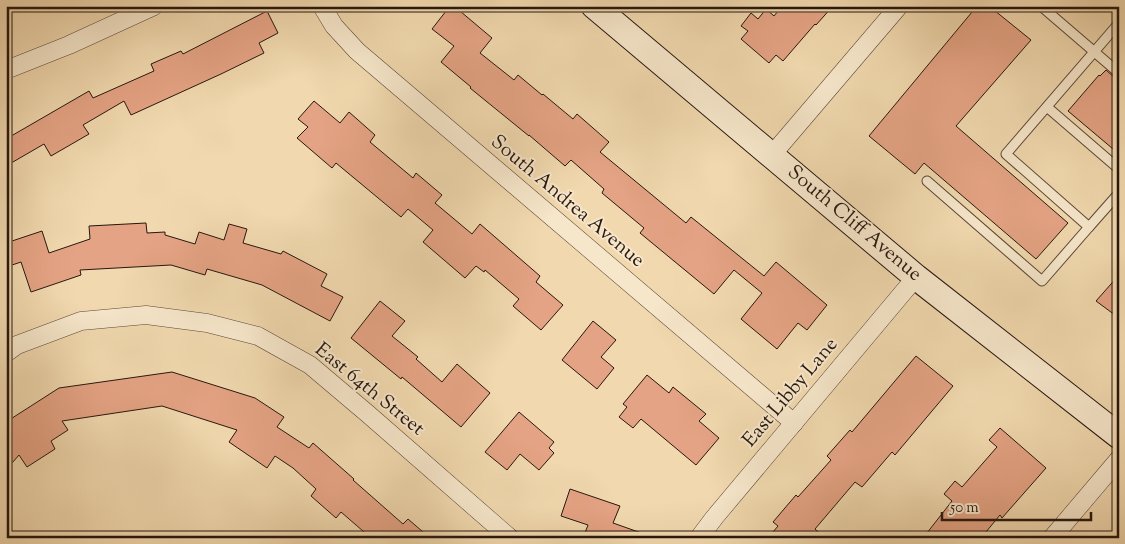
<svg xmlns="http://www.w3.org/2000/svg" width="1125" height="544" font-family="'Sorts Mill Goudy',serif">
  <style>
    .building { fill: #e4a384; stroke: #27170f }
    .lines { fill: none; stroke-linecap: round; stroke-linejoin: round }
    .lane-casing { stroke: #5a4737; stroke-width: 11 }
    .street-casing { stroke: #5a4737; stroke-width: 19 }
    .secondary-casing { stroke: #27170f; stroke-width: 27 }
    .lane { stroke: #f6e6ca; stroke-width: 9 }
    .street { stroke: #f6e6ca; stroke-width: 18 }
    .secondary { stroke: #f6e6ca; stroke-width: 25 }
    .labels { text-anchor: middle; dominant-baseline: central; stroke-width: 4; stroke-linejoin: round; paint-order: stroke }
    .street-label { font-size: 20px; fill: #27170f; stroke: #f6e6ca }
  </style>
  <rect width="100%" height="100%" fill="#f1d8ae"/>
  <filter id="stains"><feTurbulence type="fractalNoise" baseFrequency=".004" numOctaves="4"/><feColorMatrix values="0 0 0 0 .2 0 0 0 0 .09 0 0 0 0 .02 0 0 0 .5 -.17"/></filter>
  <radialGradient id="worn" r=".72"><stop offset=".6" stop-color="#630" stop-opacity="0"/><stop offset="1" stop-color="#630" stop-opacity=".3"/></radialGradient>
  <g class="building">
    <polygon points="450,6 454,6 492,38 480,53 514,80 518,75 542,95 543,94 573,119 577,114 609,142 600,152 686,223 691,217 764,276 776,262 827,305 807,330 798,323 777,349 741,319 762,293 734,270 714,294 640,233 644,228 602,193 604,189 571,160 565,166 529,135 529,136 470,88 471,87 441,62 454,46 432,29"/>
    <polygon points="782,6 833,6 816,25 815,24 783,61 776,55 769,63 741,39 748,31 741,26 751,13 758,19 766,9 774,16"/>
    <polygon points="977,6 989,6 1031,40 956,126 1068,223 1036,259 924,163 915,174 869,136"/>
    <polygon points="267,11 278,33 259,43 264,53 221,74 131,115 124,101 83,125 89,134 51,156 44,144 6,166 6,139 89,91 93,98 154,71 151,64 181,51 183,54"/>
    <polygon points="1106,70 1115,78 1119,79 1119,154 1068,111 1099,75 1100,76"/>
    <polygon points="314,101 340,123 349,112 375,135 370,142 413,178 416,173 442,195 435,203 472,234 480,224 540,276 536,282 563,305 541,330 513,306 519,299 485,270 484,272 476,266 465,278 423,242 433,230 408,209 401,217 336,163 332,168 297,138 308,127 298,119"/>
    <polygon points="146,223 147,233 165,232 165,235 195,244 199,232 224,240 229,224 247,229 243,243 281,254 283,251 327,274 321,286 343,297 330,321 262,285 207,269 205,275 171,265 80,270 81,275 31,292 21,262 6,267 6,243 42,231 49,253 90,239 89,226"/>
    <polygon points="1119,275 1119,318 1096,301"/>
    <polygon points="380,301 405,321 392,336 418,357 416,359 442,382 457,364 490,393 461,427 402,377 401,379 351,338"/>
    <polygon points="593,321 616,340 601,357 614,368 597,389 562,360"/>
    <polygon points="916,356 953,386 895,455 892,452 862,487 855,482 815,529 825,538 768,538 778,526 773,522 796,495 798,497 831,460 827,456 850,430 852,432"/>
    <polygon points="172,372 255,398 284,417 277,427 309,448 313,443 354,479 353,480 403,524 408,519 430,538 371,538 341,512 336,518 311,496 316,489 293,468 275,456 267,468 229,442 237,430 162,406 62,421 68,430 51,441 55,449 27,467 19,455 6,470 6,422 59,388"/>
    <polygon points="647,375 669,393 673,387 706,414 699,421 719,438 696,465 641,419 633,428 619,417 627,407 623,404"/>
    <polygon points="519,412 554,442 549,448 554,453 539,470 520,454 507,470 485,452"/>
    <polygon points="1000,428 1046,468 1002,518 1000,515 981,538 923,538 952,501 944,494 955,481 962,487 997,447 989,440"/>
    <polygon points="570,489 620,506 613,523 647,535 647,538 583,538 588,525 561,516"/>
  </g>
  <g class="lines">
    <g class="lane-casing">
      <g id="lane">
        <polyline points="1041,6 1119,73"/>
        <polyline points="1119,23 1006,154 1089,227 1119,193"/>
        <polyline points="1047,107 1119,169"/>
        <polyline points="927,181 1042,281 1089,227"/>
      </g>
    </g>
    <g class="street-casing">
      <g id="street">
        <polyline points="322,6 334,26 357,51 794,423"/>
        <polyline points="6,70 69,45 154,6"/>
        <polyline points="771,156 899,6"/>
        <polyline points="6,353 17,345 81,321 146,315 207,323 258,336 310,365 368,414 510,538"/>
        <polyline points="699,538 714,518 916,277"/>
        <polyline points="1052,538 1119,459"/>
      </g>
    </g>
    <g class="secondary-casing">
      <polyline id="secondary" points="594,6 916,277 1119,436"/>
    </g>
    <use href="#lane" class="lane"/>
    <use href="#street" class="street"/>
    <use href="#secondary" class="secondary"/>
  </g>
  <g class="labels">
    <g class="street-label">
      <text transform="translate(567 202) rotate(40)">South Andrea Avenue</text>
      <text transform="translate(854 224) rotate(40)">South Cliff Avenue</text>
      <text transform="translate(369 390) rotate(39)">East 64th Street</text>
      <text transform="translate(791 393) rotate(-50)">East Libby Lane</text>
    </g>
  </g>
  <rect width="1125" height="544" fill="none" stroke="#f1d8ae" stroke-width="25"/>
  <rect x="8" y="8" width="1110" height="529" fill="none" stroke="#27170f" stroke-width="2.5"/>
  <rect x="12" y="12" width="1100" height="519" fill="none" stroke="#27170f"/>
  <path d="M942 512v8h149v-8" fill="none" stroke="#27170f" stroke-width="2.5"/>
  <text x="950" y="512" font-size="15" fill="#27170f" stroke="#f6e6ca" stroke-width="4" paint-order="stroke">50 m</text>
  <rect width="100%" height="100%" filter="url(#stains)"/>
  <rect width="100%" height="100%" fill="url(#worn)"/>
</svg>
